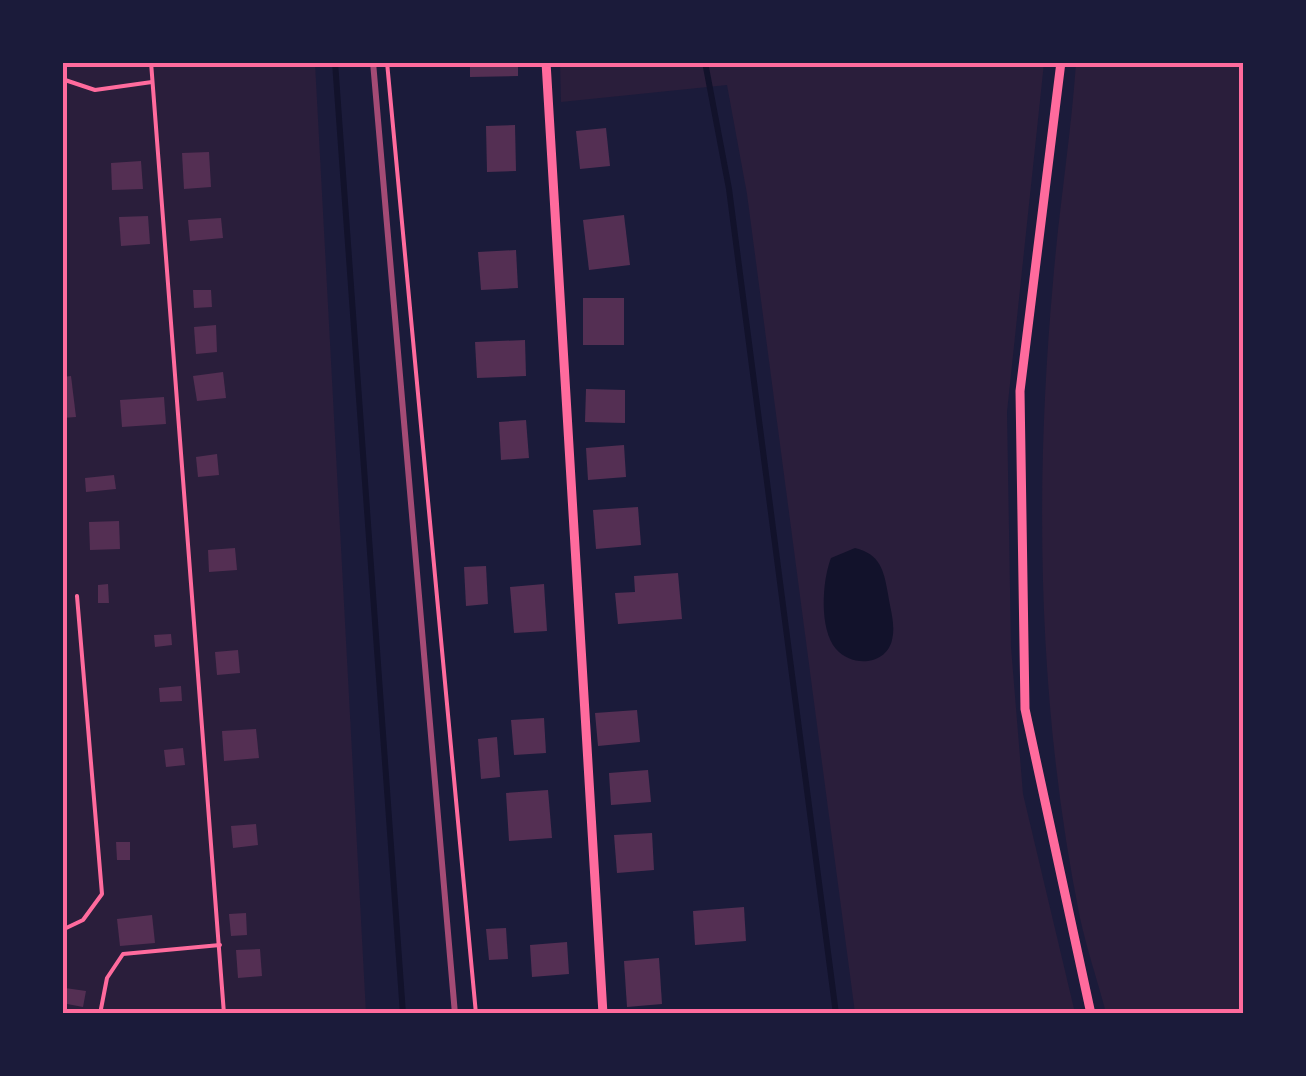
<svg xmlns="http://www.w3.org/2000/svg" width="1306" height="1076" font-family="'DejaVu Sans',sans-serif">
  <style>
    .green { fill: #2a1e3b }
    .water { fill: #12122b }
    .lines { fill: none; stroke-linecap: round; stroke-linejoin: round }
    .stream { stroke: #12122b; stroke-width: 6 }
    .building { fill: #542f53 }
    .path { stroke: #ff6b9d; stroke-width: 4 }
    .service { stroke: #ff6b9d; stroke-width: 4 }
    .minor { stroke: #ff6b9d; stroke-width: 9 }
    .rail { stroke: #a44b75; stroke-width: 6 }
    .neatline { fill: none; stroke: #ff6b9d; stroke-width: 4 }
  </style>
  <rect width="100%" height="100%" fill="#1b1b3a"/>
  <g class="green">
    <polygon points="62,63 315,63 366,1013 63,1013"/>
    <polygon points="560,63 1044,63 1007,412 1011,647 1023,794 1075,1013 855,1013 747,194 727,85 561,102"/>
    <path d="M 1076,63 L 1243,63 L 1243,1013 L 1106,1013 C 1098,982 1087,950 1080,918 C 1038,710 1034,493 1053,282 C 1059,208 1071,136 1076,63 Z"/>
  </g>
  <path class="water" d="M 855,548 C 880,554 884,570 888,594 C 890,608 896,626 892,640 C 886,666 851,667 836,649 C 819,629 822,581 831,558 Z"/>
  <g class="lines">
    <g class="stream">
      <polyline points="335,62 403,1014"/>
      <polyline points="705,62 729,189 836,1014"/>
    </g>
  </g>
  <g class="building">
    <polygon points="470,62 518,62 518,76 470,77"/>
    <polygon points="515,125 516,171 487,172 486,126"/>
    <polygon points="606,128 610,166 580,169 576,131"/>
    <polygon points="209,152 211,187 184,189 182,153"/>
    <polygon points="141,161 143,189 112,190 111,163"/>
    <polygon points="624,215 630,265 589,270 583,220"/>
    <polygon points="148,216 150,244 121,246 119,217"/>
    <polygon points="221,218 223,238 190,241 188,220"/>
    <polygon points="516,250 518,288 481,290 478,252"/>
    <polygon points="193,290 211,290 212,307 194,308"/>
    <rect x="583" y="298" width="41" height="47"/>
    <polygon points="216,325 217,352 196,354 194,327"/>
    <polygon points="525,340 526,376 477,378 475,342"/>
    <polygon points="223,372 226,398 197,401 193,376"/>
    <polygon points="71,376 76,417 62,418 62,377"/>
    <polygon points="586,389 625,390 625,423 585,422"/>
    <polygon points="164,397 166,424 122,427 120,400"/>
    <polygon points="526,420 529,458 501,460 499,422"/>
    <polygon points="624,445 626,477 588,480 586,448"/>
    <polygon points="217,454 219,475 198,477 196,457"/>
    <polygon points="114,475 116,489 86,492 85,478"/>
    <polygon points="638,507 641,545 596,549 593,510"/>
    <polygon points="119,521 120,549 90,550 89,522"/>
    <polygon points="235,548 237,570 209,572 208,550"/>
    <polygon points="486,566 488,604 466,606 464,567"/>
    <polygon points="678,573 682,619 618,624 615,593 635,592 634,576"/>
    <polygon points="108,584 109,603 98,603 98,585"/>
    <polygon points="544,584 547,631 514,633 510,587"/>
    <polygon points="171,634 172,645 155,647 154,635"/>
    <polygon points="238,650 240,673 217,675 215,652"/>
    <polygon points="181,686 182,701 160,702 159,688"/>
    <polygon points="637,710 640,742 598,746 595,713"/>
    <polygon points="544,718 546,753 514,755 511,720"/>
    <polygon points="256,729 259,758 224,761 222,731"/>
    <polygon points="497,737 500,777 481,779 478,739"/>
    <polygon points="183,748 185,765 166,767 164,750"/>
    <polygon points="648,770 651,802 611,805 609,773"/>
    <polygon points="548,790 552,838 509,841 506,793"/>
    <polygon points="256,824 258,845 233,848 231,826"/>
    <polygon points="652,833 654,870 617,873 614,835"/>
    <polygon points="116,842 130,842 130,860 117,860"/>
    <polygon points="744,907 746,941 695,945 693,911"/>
    <polygon points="246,913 247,935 231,936 229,914"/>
    <polygon points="152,915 155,943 120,946 117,919"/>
    <polygon points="506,928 508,959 489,960 486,929"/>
    <polygon points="567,942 569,974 532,977 530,945"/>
    <polygon points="260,949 262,976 238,978 236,950"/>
    <polygon points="659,958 662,1004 627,1007 624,961"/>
    <polygon points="65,988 86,991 83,1007 62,1003"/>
  </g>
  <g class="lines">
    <polyline class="path" points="387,62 476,1014"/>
    <g class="service">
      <polyline points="151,62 224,1014"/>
      <polyline points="62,79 95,90 152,82"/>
      <polyline points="62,930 83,920 102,894 77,596"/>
      <polyline points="100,1014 107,978 123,954 220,945"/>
    </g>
    <g class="minor">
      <polyline points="546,62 603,1014"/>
      <polyline points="1061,62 1020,391 1025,709 1091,1014"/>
    </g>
    <polyline class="rail" points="373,62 455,1014"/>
  </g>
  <rect width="1306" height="1076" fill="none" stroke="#1b1b3a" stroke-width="130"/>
  <rect x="65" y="65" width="1176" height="946" class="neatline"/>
</svg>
